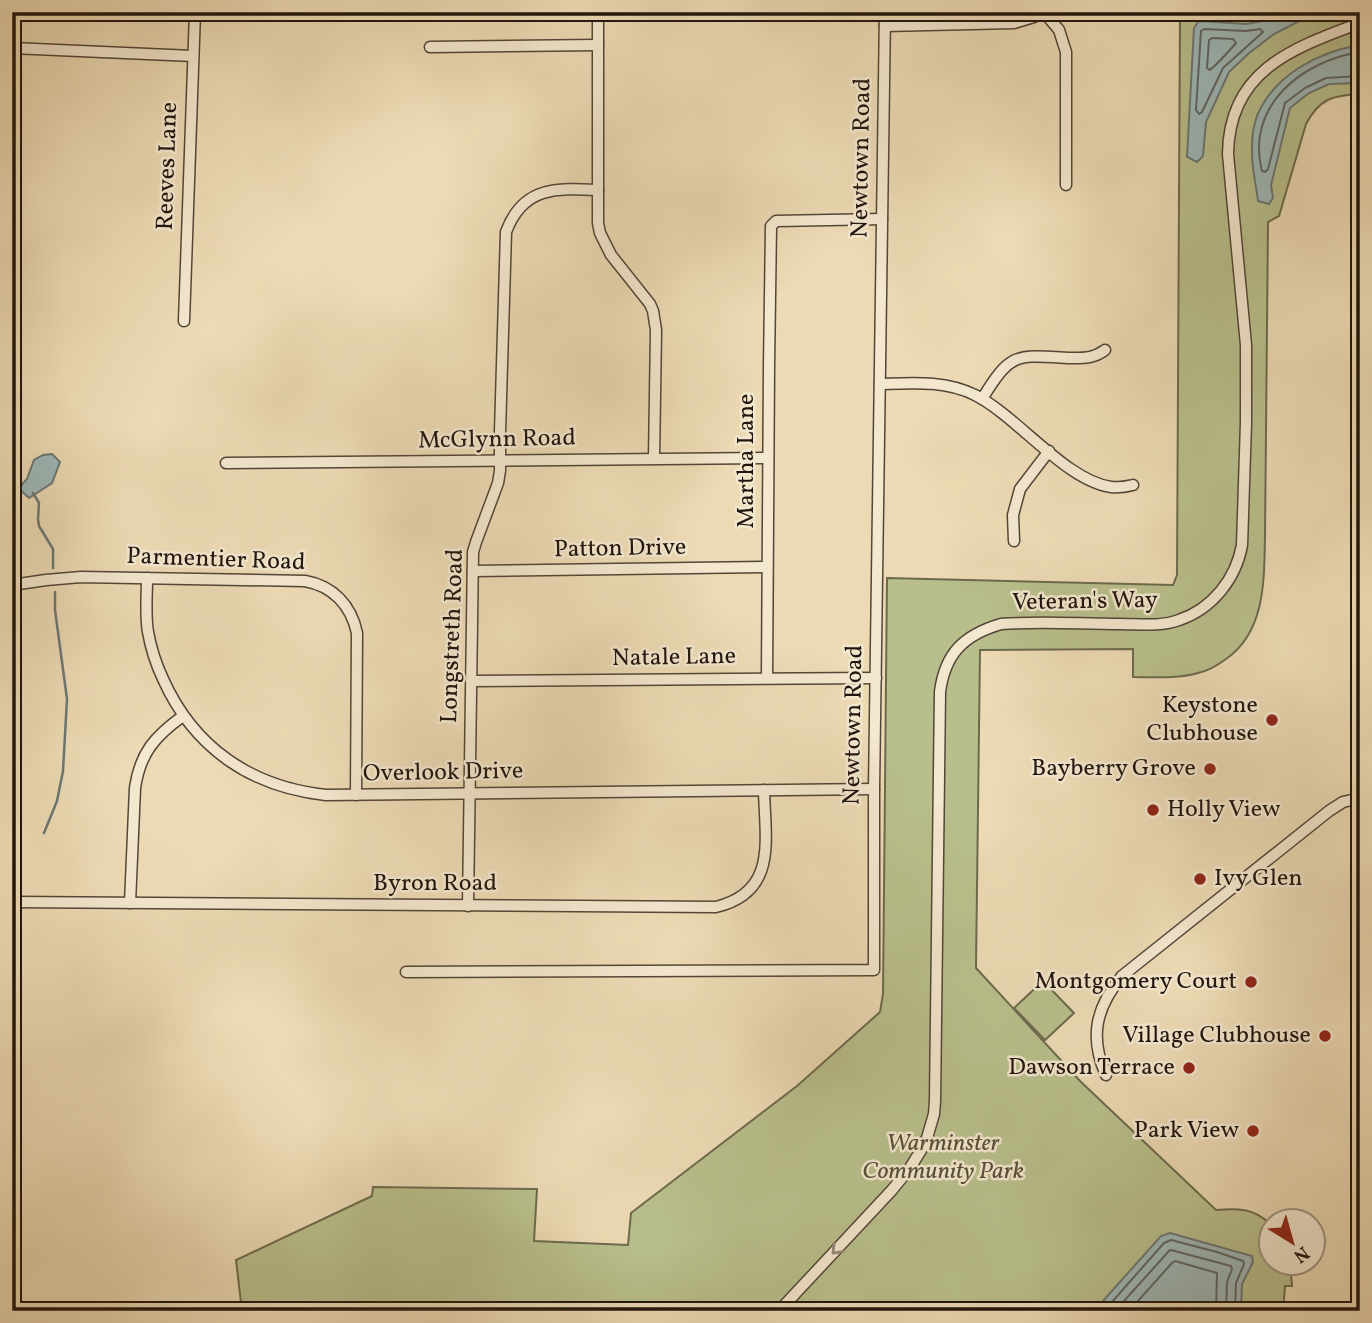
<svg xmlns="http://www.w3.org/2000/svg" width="1372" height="1323" font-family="Vollkorn,serif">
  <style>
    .green { fill: #b8bf8c; stroke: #6c6a4d; stroke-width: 2 }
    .water { fill: #9db8b8; stroke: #6b7774; stroke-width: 2 }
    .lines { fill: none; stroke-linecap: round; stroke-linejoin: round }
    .shore { stroke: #5e6663; stroke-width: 2 }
    .stream { stroke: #6b7774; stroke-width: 2.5 }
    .street-casing { stroke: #534638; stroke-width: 13 }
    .street { stroke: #f3e7ce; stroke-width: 10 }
    .oneway { stroke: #948878 }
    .poi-dot { fill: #8f2418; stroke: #f3e7ce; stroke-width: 2.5 }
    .labels { text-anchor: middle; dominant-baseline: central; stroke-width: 5; stroke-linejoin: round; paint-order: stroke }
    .street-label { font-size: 24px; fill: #20150e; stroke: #f3e7ce }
    .poi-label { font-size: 24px; fill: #20150e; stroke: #f3e7ce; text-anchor: end }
    .park-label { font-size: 24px; font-style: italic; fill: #55503a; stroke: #f3e7ce }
  </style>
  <rect width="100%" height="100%" fill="#ecdab4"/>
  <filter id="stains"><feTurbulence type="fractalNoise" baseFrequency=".00286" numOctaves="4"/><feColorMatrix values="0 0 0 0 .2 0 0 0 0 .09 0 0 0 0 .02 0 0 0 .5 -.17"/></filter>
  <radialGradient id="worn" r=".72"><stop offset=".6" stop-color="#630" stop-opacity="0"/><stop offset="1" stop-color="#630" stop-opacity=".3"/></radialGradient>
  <g class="green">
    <path d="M 1180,12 L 1360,12 L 1360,94 C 1333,95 1319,99 1306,124 L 1279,216 L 1268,222 L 1265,536 C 1264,579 1266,631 1226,659 C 1218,665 1208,671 1198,673 C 1177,679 1154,677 1133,677 L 1133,649 L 980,650 L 976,968 L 1080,1081 L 1216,1210 C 1237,1208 1254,1208 1270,1224 L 1270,1264 L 1290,1264 L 1292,1286 L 1285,1286 L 1283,1311 L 242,1311 L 236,1260 L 372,1196 L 373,1187 L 537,1189 L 534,1241 L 628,1245 L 631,1213 L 797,1086 L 880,1012 L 883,994 L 887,578 L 1173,585 L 1177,575 Z"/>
    <polygon points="1043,981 1074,1013 1045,1040 1014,1008"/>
  </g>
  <g class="water">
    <polygon points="1297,12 1317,12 1274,34 1248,54 1229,72 1206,122 1203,156 1197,162 1187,157 1194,28 1199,21 1246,24 1293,16"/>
    <path d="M 1360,45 L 1360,83 L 1329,84 L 1309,93 L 1290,108 L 1271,185 L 1273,198 L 1269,204 L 1258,201 C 1256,184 1251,165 1252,148 C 1252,138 1254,124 1257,116 C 1274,75 1318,52 1360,45 Z"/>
    <polygon points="52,454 60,462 52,483 29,498 18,488 27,479 34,460 43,455"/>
    <polygon points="1170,1233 1252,1256 1253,1262 1242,1284 1241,1311 1094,1311 1161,1236"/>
  </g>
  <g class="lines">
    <g class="shore">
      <polygon points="1204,29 1246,31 1260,29 1263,32 1223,68 1202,112 1199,114 1196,110 1201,31"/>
      <path d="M 1212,38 L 1233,39 L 1236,43 C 1230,50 1216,65 1210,70 L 1207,68 L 1209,40 Z"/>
      <path d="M 1360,52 C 1302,61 1245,106 1262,171 L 1265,172 L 1268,169 L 1285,103 L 1305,88 L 1326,78 L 1360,76"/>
      <polyline points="1104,1311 1164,1243 1171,1240 1217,1252 1243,1261 1244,1264 1236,1283 1235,1311"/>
      <polyline points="1115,1311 1169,1251 1171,1250 1231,1266 1232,1269 1227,1282 1226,1311"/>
      <polyline points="1129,1311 1172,1263 1175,1261 1217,1273 1216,1311"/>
    </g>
    <g class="stream">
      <polyline points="12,477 22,485"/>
      <polyline points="33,493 39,503 38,519 39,526 53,549 53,568"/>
      <polyline points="44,833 57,801 63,771 67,699 55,610 55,592"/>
    </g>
    <g class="street-casing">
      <g id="street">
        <polyline points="598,12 598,223 600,233 611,255 650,304 653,311 656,330 654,458"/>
        <polyline points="1044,12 1059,30 1066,52 1066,185"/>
        <polyline points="885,26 1014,23 1034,17 1040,12"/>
        <polyline points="430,47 598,45"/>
        <polyline points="12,48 193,56"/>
        <polyline points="184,321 195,12"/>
        <path d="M 880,384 C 912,383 945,380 975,395 C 1017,416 1066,481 1111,487 C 1119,488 1125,487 1133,485"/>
        <path d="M 982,399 C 1011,352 1015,355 1068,358 C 1083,358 1093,359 1105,350"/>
        <polyline points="226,463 768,458"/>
        <polyline points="1014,541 1013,515 1020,489 1049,451"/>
        <polyline points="473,571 767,567"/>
        <path d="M 147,578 C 147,596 145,615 148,632 C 151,649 156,664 163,679 C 194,748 251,787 326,795 L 874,789"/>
        <path d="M 12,585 L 46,580 L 81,577 L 305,581 C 333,586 351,605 357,633 L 356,795"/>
        <polyline points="767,678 769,366 771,226 776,221 882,219"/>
        <polyline points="471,681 876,678"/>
        <path d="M 12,902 L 716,907 C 778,892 765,840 764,790"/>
        <path d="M 130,903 L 135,788 C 140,753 155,736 183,716"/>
        <path d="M 468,906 L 473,552 L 476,542 L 498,483 L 500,471 L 500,432 L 506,232 C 523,186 557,188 598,190"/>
        <polyline points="406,972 874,970 874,789 885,12"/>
        <path d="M 1106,1075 C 1089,1037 1096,1007 1122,976 L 1329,811 L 1343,802 L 1360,798"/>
        <path d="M 779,1311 L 892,1190 L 910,1168 L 923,1147 L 927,1138 L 934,1114 L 935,1101 L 940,692 C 945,653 964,635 1001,624 C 1040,621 1080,624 1120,624 C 1139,624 1160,627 1179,620 C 1212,609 1236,579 1242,545 L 1246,423 L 1246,345 L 1228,154 C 1229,70 1293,48 1360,23"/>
      </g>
    </g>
    <use href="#street" class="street"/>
  </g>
  <defs><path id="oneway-chevron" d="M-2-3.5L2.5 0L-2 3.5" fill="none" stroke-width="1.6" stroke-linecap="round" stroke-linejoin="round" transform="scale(1.75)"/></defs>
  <use class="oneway" href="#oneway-chevron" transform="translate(836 1250) rotate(133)"/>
  <g class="poi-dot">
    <circle cx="1272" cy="720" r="7"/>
    <circle cx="1210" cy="769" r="7"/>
    <circle cx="1153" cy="810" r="7"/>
    <circle cx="1200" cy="879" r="7"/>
    <circle cx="1251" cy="982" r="7"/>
    <circle cx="1325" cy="1036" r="7"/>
    <circle cx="1189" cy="1068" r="7"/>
    <circle cx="1253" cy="1131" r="7"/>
  </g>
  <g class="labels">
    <g class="street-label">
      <text transform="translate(862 158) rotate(-89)">Newtown Road</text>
      <text transform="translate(168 166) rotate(-88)">Reeves Lane</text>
      <text transform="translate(497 440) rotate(-1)">McGlynn Road</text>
      <text transform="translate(747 461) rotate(-90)">Martha Lane</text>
      <text transform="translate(620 549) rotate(-1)">Patton Drive</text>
      <text transform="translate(216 560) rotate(2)">Parmentier Road</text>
      <text transform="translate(1085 602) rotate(-1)">Veteran's Way</text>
      <text transform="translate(453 636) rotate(-88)">Longstreth Road</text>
      <text transform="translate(674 658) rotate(-1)">Natale Lane</text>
      <text transform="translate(854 725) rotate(-89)">Newtown Road</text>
      <text transform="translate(443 773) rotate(-1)">Overlook Drive</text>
      <text x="435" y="884">Byron Road</text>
    </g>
    <g class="poi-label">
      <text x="1258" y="706">Keystone<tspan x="1258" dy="28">Clubhouse</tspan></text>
      <text x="1196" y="769">Bayberry Grove</text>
      <text x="1167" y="810" text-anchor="start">Holly View</text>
      <text x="1214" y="879" text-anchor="start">Ivy Glen</text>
      <text x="1237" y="982">Montgomery Court</text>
      <text x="1311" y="1036">Village Clubhouse</text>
      <text x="1175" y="1068">Dawson Terrace</text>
      <text x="1239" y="1131">Park View</text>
    </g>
    <g class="park-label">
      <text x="943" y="1144">Warminster<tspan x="943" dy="28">Community Park</tspan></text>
    </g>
  </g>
  <rect width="1372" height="1323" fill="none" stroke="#ecdab4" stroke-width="42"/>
  <rect x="14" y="14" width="1344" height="1295" fill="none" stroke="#20150e" stroke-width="3.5"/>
  <rect x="21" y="21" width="1330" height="1281" fill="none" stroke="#20150e" stroke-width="2"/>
  <g transform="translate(1292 1242) rotate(143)"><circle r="33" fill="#f3e7ce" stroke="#9f9381" stroke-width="2"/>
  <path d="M0-5L12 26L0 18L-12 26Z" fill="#8f2418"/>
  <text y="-10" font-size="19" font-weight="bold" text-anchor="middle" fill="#20150e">N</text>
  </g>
  <rect width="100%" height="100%" filter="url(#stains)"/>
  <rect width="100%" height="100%" fill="url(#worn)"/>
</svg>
